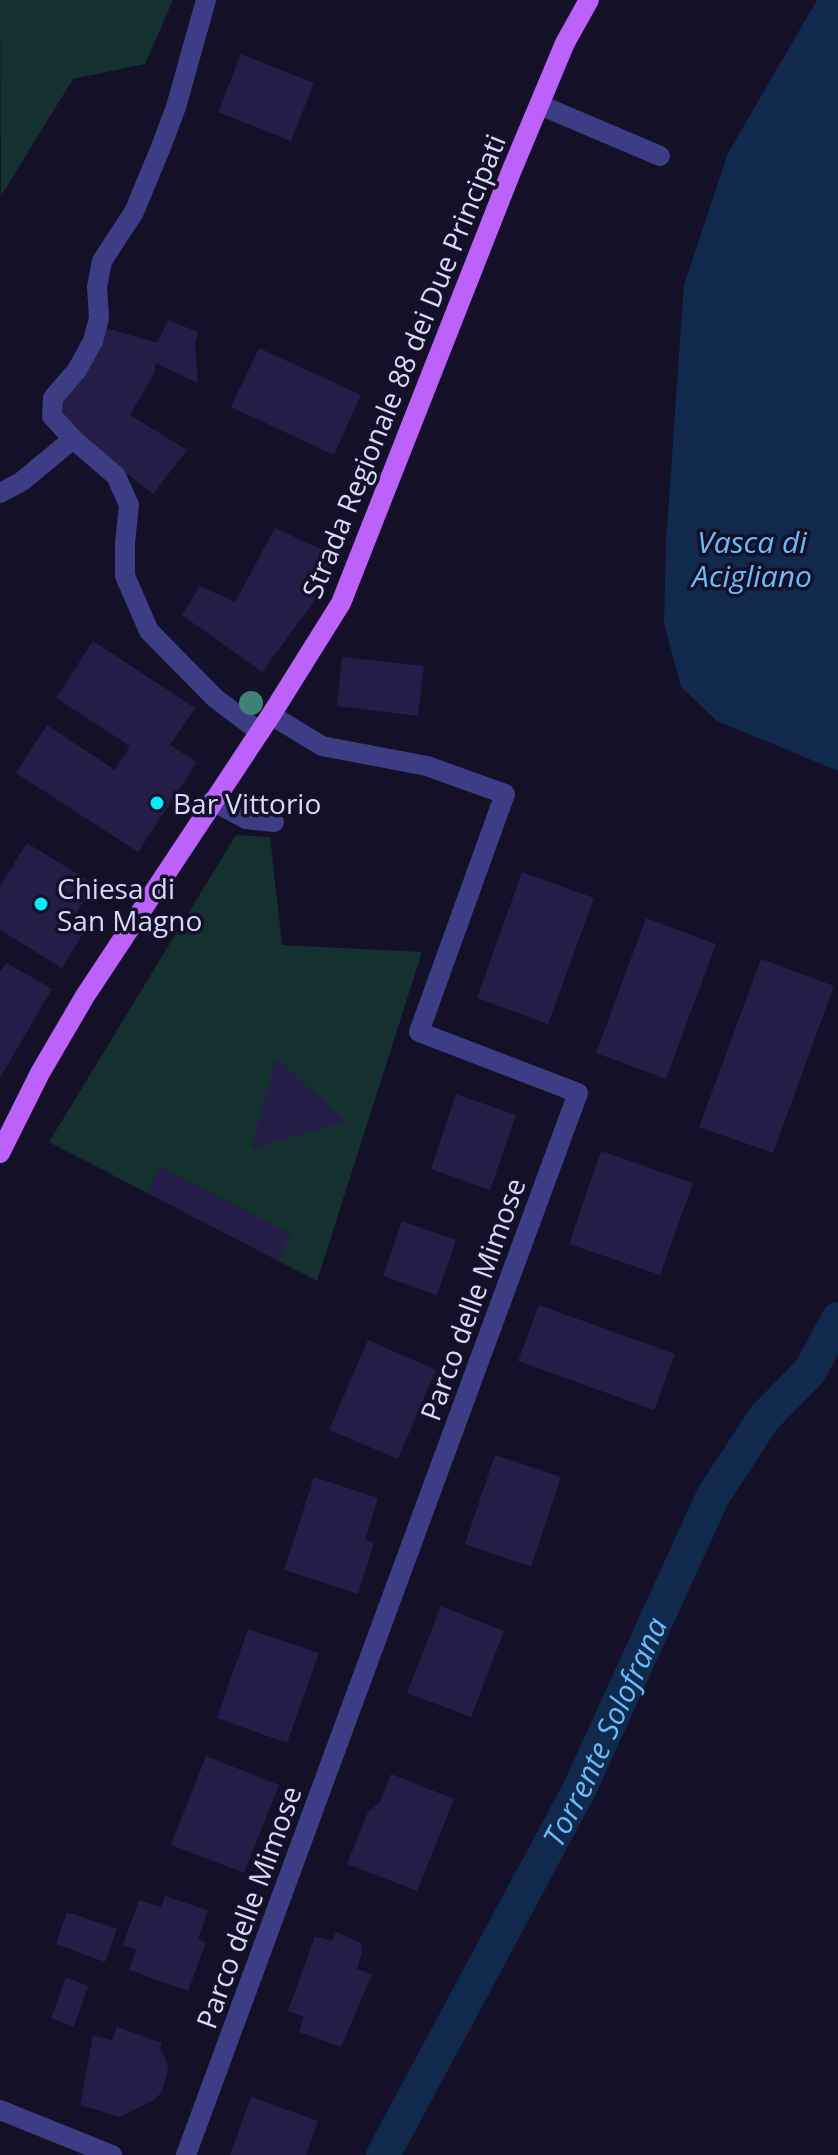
<svg xmlns="http://www.w3.org/2000/svg" width="838" height="2155" font-family="'Open Sans',sans-serif">
  <style>
    .green { fill: #14312f }
    .water { fill: #10294c }
    .lines { fill: none; stroke-linecap: round; stroke-linejoin: round }
    .canal { stroke: #10294c; stroke-width: 34 }
    .building { fill: #241d48 }
    .minor { stroke: #3d3d85; stroke-width: 20 }
    .major { stroke: #bc62fb; stroke-width: 20 }
    .tree { fill: #408178 }
    .poi-dot { fill: #09e9f8; stroke: #131027; stroke-width: 3 }
    .labels { text-anchor: middle; dominant-baseline: central; stroke-width: 7; stroke-linejoin: round; paint-order: stroke }
    .street-label { font-size: 28px; fill: #dbd8fe; stroke: #131027 }
    .poi-label { font-size: 28px; fill: #dbd8fe; stroke: #131027; text-anchor: start }
    .water-label { font-size: 30px; font-style: italic; fill: #69bcfb; stroke: #131027 }
  </style>
  <rect width="100%" height="100%" fill="#131027"/>
  <g class="green">
    <polygon points="0,0 173,0 145,64 73,79 1,196"/>
    <polygon points="236,835 270,837 282,945 422,952 317,1281 49,1142"/>
  </g>
  <polygon class="water" points="817,0 838,0 838,771 717,721 681,687 664,623 666,541 684,285 728,153"/>
  <g class="lines">
    <path class="canal" id="s1" d="M 383,2155 L 579,1790 L 713,1496 L 764,1418 L 810,1371 L 838,1319"/>
  </g>
  <g class="building">
    <polygon points="241,54 314,83 291,141 218,112"/>
    <polygon points="168,320 198,332 195,345 198,383 155,363 155,372 130,415 187,450 153,494 70,430 56,410 103,327 157,343"/>
    <polygon points="259,348 361,395 334,455 231,407"/>
    <polygon points="275,528 336,556 316,599 262,672 182,615 200,586 235,602"/>
    <polygon points="93,641 195,708 170,745 197,762 138,852 16,773 47,725 115,770 130,746 56,698"/>
    <polygon points="342,657 424,666 418,716 337,706"/>
    <polygon points="27,843 94,884 70,923 84,932 62,968 0,930 0,886"/>
    <polygon points="522,872 594,898 548,1024 477,998"/>
    <polygon points="646,918 716,944 666,1079 596,1053"/>
    <polygon points="761,959 834,986 773,1153 699,1127"/>
    <polygon points="7,963 52,989 0,1078 0,971"/>
    <polygon points="276,1058 346,1121 251,1149"/>
    <polygon points="456,1094 516,1115 490,1190 431,1169"/>
    <polygon points="601,1151 693,1183 660,1275 569,1244"/>
    <polygon points="160,1167 291,1234 278,1260 147,1193"/>
    <polygon points="402,1221 456,1240 437,1295 383,1276"/>
    <polygon points="539,1305 675,1354 654,1410 518,1361"/>
    <polygon points="368,1340 436,1370 398,1459 329,1430"/>
    <polygon points="495,1455 561,1477 531,1567 465,1544"/>
    <polygon points="314,1477 378,1498 365,1540 374,1543 358,1594 284,1570"/>
    <polygon points="441,1606 504,1631 471,1717 407,1693"/>
    <polygon points="248,1629 319,1653 287,1743 217,1718"/>
    <polygon points="206,1756 279,1785 244,1873 171,1845"/>
    <polygon points="391,1774 454,1799 417,1891 347,1864 368,1812 380,1802"/>
    <polygon points="165,1896 208,1910 198,1939 206,1942 188,1991 129,1970 136,1950 123,1945 139,1900 161,1907"/>
    <polygon points="67,1912 117,1929 105,1962 56,1944"/>
    <polygon points="336,1932 361,1943 362,1953 357,1969 372,1974 341,2047 299,2032 304,2017 288,2011 315,1936 332,1941"/>
    <polygon points="66,1977 88,1986 74,2027 51,2018"/>
    <polygon points="117,2027 162,2043 160,2050 166,2059 168,2069 162,2092 154,2100 120,2117 80,2105 93,2036 112,2040"/>
    <polygon points="251,2097 318,2121 306,2155 230,2155"/>
  </g>
  <g class="lines">
    <g class="minor">
      <polyline points="206,0 176,107 161,147 134,212 102,261 97,287 99,318 93,341 77,370 53,398 52,416 73,439 116,476 129,505 125,543 125,576 149,631 215,698 260,732"/>
      <polyline points="540,105 660,156"/>
      <polyline points="0,493 21,482 73,439"/>
      <polyline points="212,801 246,819 274,822"/>
      <polyline points="0,2110 112,2155"/>
      <polyline points="186,2155 578,1093 419,1032 505,794 427,766 322,746 271,715"/>
    </g>
    <polyline class="major" points="0,1153 40,1073 85,996 271,715 341,603 511,172 565,43 589,0"/>
  </g>
  <circle class="tree" cx="251" cy="703" r="12"/>
  <g class="poi-dot">
    <circle cx="157" cy="803" r="8"/>
    <circle cx="41" cy="904" r="8"/>
  </g>
  <g class="labels">
    <g class="street-label">
      <text transform="translate(403 366) rotate(-68)">Strada Regionale 88 dei Due Principati</text>
      <text transform="translate(472 1299) rotate(-70)">Parco delle Mimose</text>
      <text transform="translate(248 1907) rotate(-70)">Parco delle Mimose</text>
    </g>
    <g class="poi-label">
      <text x="173" y="803">Bar Vittorio</text>
      <text x="57" y="888">Chiesa di<tspan x="57" dy="32">San Magno</tspan></text>
    </g>
    <g class="water-label">
      <text x="752" y="541">Vasca di<tspan x="752" dy="34">Acigliano</tspan></text>
      <text stroke="none"><textPath href="#s1" startOffset="478">Torrente Solofrana</textPath></text>
    </g>
  </g>
</svg>
